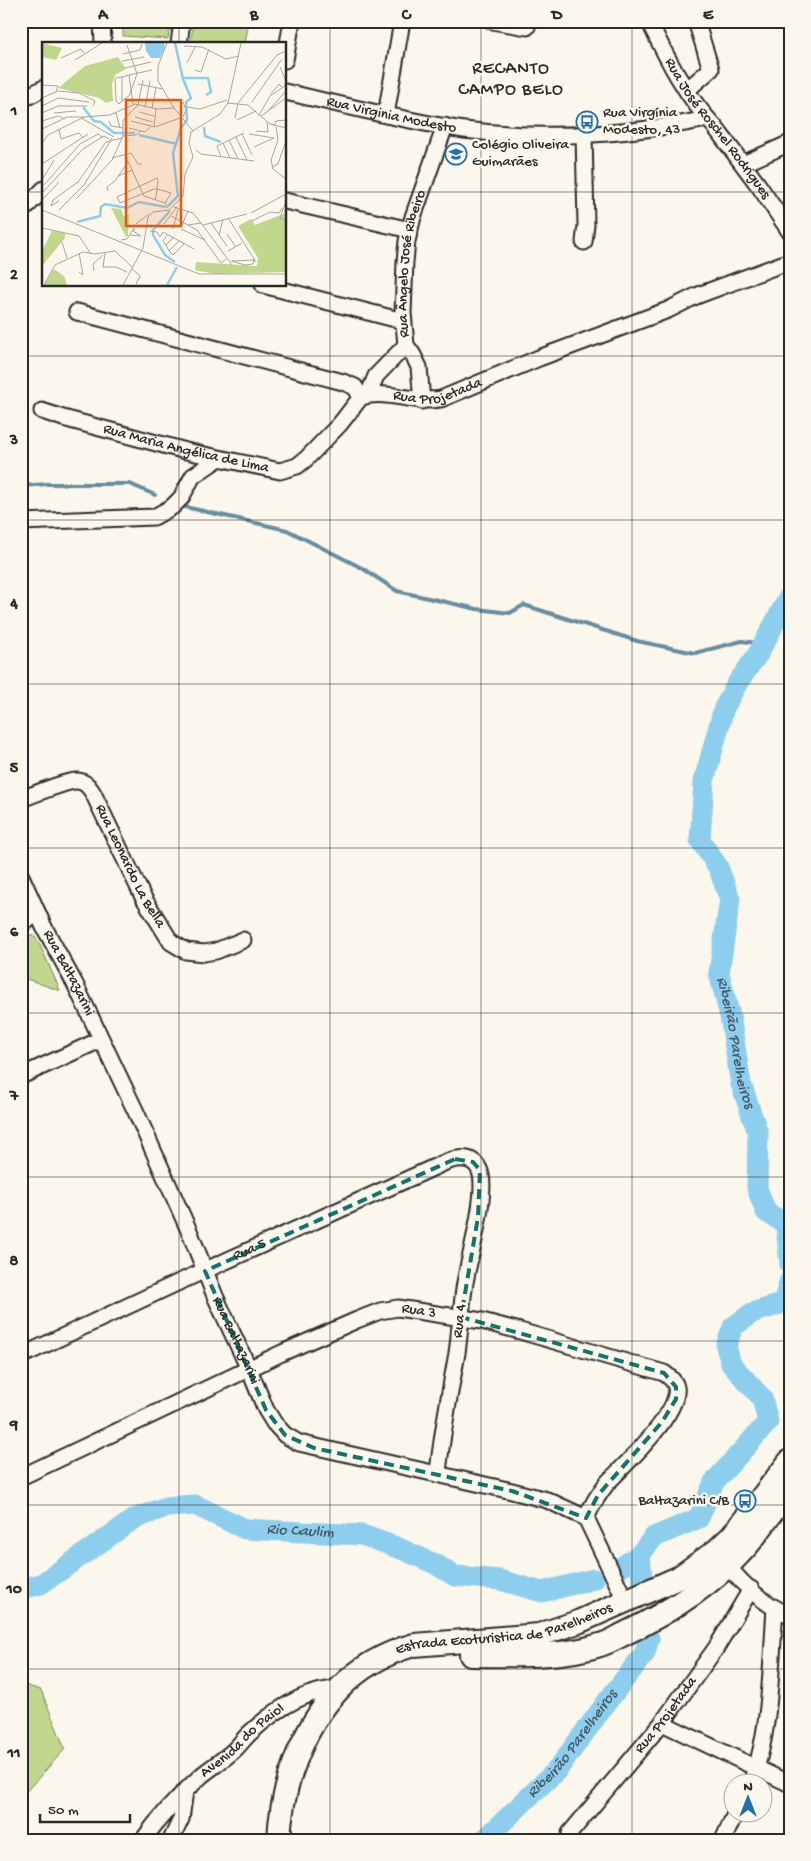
<svg xmlns="http://www.w3.org/2000/svg" width="811" height="1861" font-family="'Gochi Hand',sans-serif">
  <style>
    .green { fill: #c1d78d; stroke: #76815c }
    .lines { fill: none; stroke-linecap: round; stroke-linejoin: round }
    .stream { stroke: #668da0; stroke-width: 4 }
    .river { stroke: #8dceee; stroke-width: 21 }
    .street-casing { stroke: #2b2b2b; stroke-width: 19 }
    .primary-casing { stroke: #2b2b2b; stroke-width: 26 }
    .street { stroke: #fbf7ec; stroke-width: 15 }
    .primary { stroke: #fbf7ec; stroke-width: 22 }
    .marked { fill: none; stroke: #0f766e; stroke-width: 4; stroke-dasharray: 10 6; stroke-linejoin: round }
    .grid { fill: none; stroke: #2b2b2b; stroke-width: 1; stroke-opacity: 0.55 }
    .labels { text-anchor: middle; dominant-baseline: central; stroke-width: 5; stroke-linejoin: round; paint-order: stroke }
    .poi-label { font-size: 15px; fill: #2b2b2b; stroke: #fbf7ec; text-anchor: start }
    .street-label { font-size: 15px; fill: #2b2b2b; stroke: #fbf7ec }
    .water-label { font-size: 16px; font-style: italic; fill: #485c66; stroke: #fbf7ec }
    .quarter-label { font-size: 18px; letter-spacing: 1px; fill: #2b2b2b; stroke: #fbf7ec }
    .inset-river { fill: none; stroke: #8dceee; stroke-width: 2.5 }
    .inset-road { fill: none; stroke: #a8a59f; stroke-width: 1 }
    .view { fill: #e8590c; fill-opacity: 0.15; stroke: #e8590c; stroke-width: 2.5 }
    .inset-edge { fill: none; stroke: #2b2b2b; stroke-width: 2.5 }
    .neatline { fill: none; stroke: #2b2b2b; stroke-width: 2 }
    .grid-label { font-size: 16px; text-anchor: middle; font-weight: bold; fill: #2b2b2b }
  </style>
  <rect width="100%" height="100%" fill="#fbf7ec"/>
  <filter id="ink" filterUnits="userSpaceOnUse"><feTurbulence type="fractalNoise" baseFrequency=".02" numOctaves="2"/><feDisplacementMap in="SourceGraphic" scale="10" xChannelSelector="R" yChannelSelector="G"/><feConvolveMatrix kernelMatrix="1 2 1 2 8 2 1 2 1" color-interpolation-filters="sRGB"/></filter>
  <g filter="url(#ink)">
    <g class="green">
      <polygon points="123,21 171,21 168,39 123,36"/>
      <polygon points="194,21 249,21 245,44 190,44"/>
      <path d="M 31,935 L 35,937 L 39,943 L 60,990 L 58,990 L 21,977 C 21,963 17,945 31,935 Z"/>
      <polygon points="21,1684 41,1690 65,1749 21,1797"/>
    </g>
    <g class="lines">
      <g class="stream">
        <polyline points="21,486 47,484 130,484 155,495"/>
        <polyline points="181,506 287,530 362,568 397,591 477,609 510,613 524,605 637,641 695,653 742,641 764,644"/>
      </g>
      <g class="river">
        <path id="s1" d="M 790,595 L 758,654 L 738,682 L 724,708 L 704,781 L 700,840 L 718,867 L 730,899 L 719,973 L 730,1016 L 741,1084 L 758,1133 L 757,1188 L 766,1212 L 786,1224 L 790,1265"/>
        <polyline points="640,1554 642,1579"/>
        <polyline points="620,1568 640,1554 654,1537 699,1518 714,1482 768,1422 762,1398 731,1364 726,1346 733,1327 752,1313 783,1303 790,1280"/>
        <path id="s2" d="M 21,1589 L 41,1584 L 134,1519 L 166,1507 L 195,1505 L 245,1529 L 362,1535 L 401,1549 L 435,1564 L 455,1576 L 500,1580 L 542,1592 L 594,1579"/>
        <path id="s3" d="M 484,1840 L 557,1770 L 609,1699 L 645,1653 L 649,1638"/>
      </g>
      <g class="street-casing">
        <g id="street">
          <polyline points="102,21 103,44"/>
          <polyline points="492,21 527,27"/>
          <path id="s4" d="M 649,21 C 666,57 687,98 715,127 L 759,186 L 790,232"/>
          <polyline points="179,44 182,21"/>
          <polyline points="285,60 292,21"/>
          <polyline points="687,90 711,69 696,21"/>
          <path id="s5" d="M 285,92 C 344,105 404,121 464,130 C 544,140 628,135 707,119"/>
          <polyline points="21,100 44,88"/>
          <polyline points="386,115 402,21"/>
          <polyline points="584,134 586,225 584,242"/>
          <polyline points="743,164 790,143"/>
          <polyline points="285,201 410,230"/>
          <polyline points="21,212 44,189"/>
          <polyline points="263,285 403,321"/>
          <path id="s6" d="M 77,312 L 343,382 L 355,387 L 361,397 C 388,389 414,404 441,399 L 539,358 L 668,310 L 696,296 L 790,261"/>
          <polyline points="368,395 376,376 406,345"/>
          <path id="s7" d="M 422,401 L 419,367 L 413,355 L 406,345 L 403,313 L 405,262 L 407,241 L 413,217 L 445,126"/>
          <path id="s8" d="M 42,411 L 63,418 L 186,451 L 280,471 L 297,466 L 306,459 L 340,424 L 361,397"/>
          <polyline points="21,522 154,517 172,507 181,498 193,476 218,459"/>
          <path id="s9" d="M 21,799 C 33,795 67,780 78,781 C 86,782 89,787 93,793 L 143,897 L 171,942 L 186,951 L 204,953 L 216,951 L 243,940"/>
          <path id="s10" d="M 21,876 L 44,927 L 75,984 L 136,1112 L 190,1233 L 215,1296 L 249,1369 L 266,1410 L 274,1423 L 285,1435 L 299,1443 L 512,1491 L 547,1500 L 586,1518 L 626,1602"/>
          <polyline points="21,926 37,912"/>
          <polyline points="21,1076 100,1040"/>
          <path id="s11" d="M 21,1356 L 177,1283 L 439,1165 C 452,1159 471,1153 479,1169 C 490,1190 467,1263 464,1289 C 461,1310 460,1332 457,1353 C 450,1393 442,1432 438,1473"/>
          <path id="s12" d="M 21,1477 L 284,1352 L 357,1320 L 380,1311 L 398,1308 L 482,1321 L 520,1331 L 664,1373 C 670,1377 675,1381 676,1387 C 681,1412 625,1465 608,1482 C 599,1493 592,1505 586,1518"/>
          <path d="M 722,1559 C 740,1582 763,1605 790,1615"/>
          <polyline points="662,1723 790,1784"/>
          <path d="M 750,1784 C 771,1738 771,1660 775,1609"/>
          <path id="s13" d="M 570,1833 L 662,1723 L 716,1648 L 751,1589"/>
          <path id="s14" d="M 143,1840 C 160,1816 180,1795 202,1775 C 212,1767 223,1760 233,1751 C 239,1746 244,1738 251,1732 C 274,1711 306,1689 339,1689"/>
          <polyline points="171,1840 181,1819 185,1791"/>
          <polyline points="723,1840 735,1814"/>
        </g>
      </g>
      <g class="primary-casing">
        <g id="primary">
          <path d="M 471,1655 C 513,1655 559,1658 600,1645 C 608,1643 616,1638 624,1634 C 668,1613 712,1585 745,1548 C 761,1530 775,1507 790,1487"/>
          <path id="s15" d="M 279,1840 C 281,1787 302,1728 339,1689 C 359,1668 385,1653 414,1645 L 539,1635 L 578,1622 L 678,1578 L 716,1551 L 732,1536 L 790,1461"/>
        </g>
      </g>
      <use href="#street" class="street"/>
      <use href="#primary" class="primary"/>
    </g>
  </g>
  <path class="marked" d="M 455,1159 L 473,1162 L 480,1170 L 478,1217 L 461,1317 L 664,1373 L 676,1387 L 676,1399 L 662,1422 L 598,1495 L 586,1518 L 512,1491 L 314,1448 L 285,1435 L 266,1410 L 205,1271 Z"/>
  <path class="grid" d="M 179,21 L 179,44M 330,21 L 330,1840M 481,21 L 481,1840M 632,21 L 632,1840M 21,192 L 44,192M 285,192 L 790,192M 179,285 L 179,1840M 21,356 L 790,356M 21,520 L 790,520M 21,684 L 790,684M 21,848 L 790,848M 21,1013 L 790,1013M 21,1177 L 790,1177M 21,1341 L 790,1341M 21,1505 L 790,1505M 21,1669 L 790,1669"/>
  <defs>
    <g id="bus-ring" transform="scale(1.125)"><circle r="9.5" fill="#fbf7ec" stroke="#1f6fb2" stroke-width="1.5"/><path d="M-5-6H5V4H4V6H2V4H-2V6H-4V4H-5ZM-3.5-4V0h7V-4ZM-3.5 1.2v1.5H-2V1.2ZM2 1.2v1.5H3.5V1.2Z" fill="#1f6fb2"/></g>
    <g id="school-ring" transform="scale(1.125)"><circle r="9.5" fill="#fbf7ec" stroke="#1f6fb2" stroke-width="1.5"/><path d="M0-5L7-2L0 1L-7-2ZM-4 1L0 2.5L4 1V4Q0 6-4 4Z" fill="#1f6fb2"/></g>
  </defs>
  <g fill-rule="evenodd">
    <use href="#bus-ring" x="587" y="122"/>
    <use href="#school-ring" x="456" y="154"/>
    <use href="#bus-ring" x="745" y="1501"/>
  </g>
  <g class="labels">
    <g class="poi-label">
      <text x="603" y="113">Rua Virgínia<tspan x="603" dy="17">Modesto, 43</tspan></text>
      <text x="472" y="145">Colégio Oliveira<tspan x="472" dy="17">Guimarães</tspan></text>
      <text x="729" y="1501" text-anchor="end">Baltazarini C/B</text>
    </g>
    <g class="street-label">
      <text stroke="none"><textPath href="#s5" startOffset="109">Rua Virginia Modesto</textPath></text>
      <text stroke="none"><textPath href="#s4" startOffset="128">Rua José Roschel Rodrigues</textPath></text>
      <text stroke="none"><textPath href="#s7" startOffset="142">Rua Ângelo José Ribeiro</textPath></text>
      <text stroke="none"><textPath href="#s6" startOffset="378">Rua Projetada</textPath></text>
      <text stroke="none"><textPath href="#s8" startOffset="149">Rua Maria Angélica de Lima</textPath></text>
      <text stroke="none"><textPath href="#s9" startOffset="162">Rua Leonardo La Bella</textPath></text>
      <text stroke="none"><textPath href="#s10" startOffset="108">Rua Baltazarini</textPath></text>
      <text stroke="none"><textPath href="#s11" startOffset="252">Rua 5</textPath></text>
      <text stroke="none"><textPath href="#s12" startOffset="435">Rua 3</textPath></text>
      <text transform="translate(460 1321) rotate(-84)">Rua 4</text>
      <text stroke="none"><textPath href="#s10" startOffset="512">Rua Baltazarini</textPath></text>
      <text stroke="none"><textPath href="#s15" startOffset="346">Estrada Ecoturistica de Parelheiros</textPath></text>
      <text stroke="none"><textPath href="#s13" startOffset="152">Rua Projetada</textPath></text>
      <text stroke="none"><textPath href="#s14" startOffset="141">Avenida do Paiol</textPath></text>
    </g>
    <g class="water-label">
      <text stroke="none"><textPath href="#s1" startOffset="479">Ribeirão Parelheiros</textPath></text>
      <text stroke="none"><textPath href="#s2" startOffset="308">Rio Caulim</textPath></text>
      <text stroke="none"><textPath href="#s3" startOffset="131">Ribeirão Parelheiros</textPath></text>
    </g>
    <g class="quarter-label">
      <text x="511" y="69">RECANTO<tspan x="511" dy="21">CAMPO BELO</tspan></text>
    </g>
  </g>
  <g transform="translate(42 42)">
    <rect width="244" height="244" fill="#fbf7ec"/>
    <path d="M 0,1 L 20,6 L 14,18 L 0,15 ZM 76,15 L 84,27 L 73,33 L 70,42 L 71,59 L 64,61 L 57,56 L 16,46 L 43,24 ZM 69,166 L 79,167 L 82,175 L 87,172 L 86,194 L 84,195 ZM 244,171 L 244,230 L 173,232 L 153,228 L 154,220 L 215,224 L 216,216 L 196,184 L 209,177 L 213,183 ZM 10,189 L 23,191 L 23,196 L 0,224 L 0,204 L 2,205 ZM 12,227 L 22,234 L 25,243 L 2,243 Z" fill="#c1d78d"/>
    <path d="M 103,1 L 122,1 L 123,5 L 118,16 L 109,16 L 104,9 Z" fill="#8dceee"/>
    <path class="inset-river" d="M 140,36 L 166,36 L 169,50 L 164,53M 41,65 L 52,79 L 59,80 L 72,91 L 93,91M 162,85 L 163,94 L 179,100M 97,93 L 135,102M 126,164 L 136,154 L 131,111 L 139,86 L 145,78 L 144,60 L 149,56 L 141,37 L 133,1M 128,169 L 111,188 L 111,193 L 123,213 L 133,220M 35,180 L 58,174 L 59,165 L 63,162 L 85,166 L 97,160 L 124,165M 125,243 L 135,225"/>
    <path class="inset-road" d="M 125,1 L 116,24 L 116,39 L 132,66 L 151,89M 142,4 L 160,5 L 184,17 L 197,14M 81,12 L 98,8 L 100,2M 19,16 L 39,7 L 42,11M 33,18 L 60,1M 80,19 L 102,15M 145,21 L 153,5M 238,25 L 244,39M 83,26 L 109,20M 153,28 L 159,30 L 167,7M 87,33 L 110,28M 80,35 L 80,59 L 77,62 L 74,59 L 73,37 L 74,36 L 80,35 L 87,33 L 91,62M 96,42 L 121,47M 0,43 L 16,44 L 14,49M 229,52 L 237,42 L 240,45M 0,56 L 16,49 L 37,51 L 53,59 L 51,64M 80,59 L 87,54 L 95,32 L 85,3M 141,60 L 144,68 L 141,75M 210,60 L 240,17M 185,61 L 206,63 L 228,82 L 244,86M 196,61 L 235,13 L 244,9M 0,64 L 16,56 L 47,60M 103,65 L 108,39M 145,65 L 158,67 L 185,58M 110,66 L 114,46M 226,69 L 244,49M 97,70 L 112,74M 0,71 L 16,64 L 45,64M 12,71 L 34,69M 74,71 L 78,86M 217,73 L 228,54 L 244,43M 219,74 L 244,56M 93,75 L 111,80M 39,76 L 72,95M 193,76 L 196,61M 195,78 L 214,69M 0,79 L 16,74 L 23,77M 67,79 L 69,84 L 81,86M 89,79 L 113,85 L 138,76M 232,84 L 234,79 L 244,78M 112,85 L 114,67M 234,85 L 236,98 L 229,118 L 231,127 L 244,137M 87,86 L 103,90 L 108,85M 0,87 L 25,75 L 42,75M 17,87 L 19,97 L 37,91 L 41,96M 214,89 L 226,90 L 225,80M 200,92 L 210,113M 207,92 L 232,96 L 212,105M 81,94 L 94,93 L 99,89M 194,95 L 205,118M 187,98 L 196,117M 0,101 L 6,93 L 42,75 L 68,73 L 93,62 L 115,67 L 132,66M 181,101 L 188,116M 154,108 L 159,112 L 212,119M 83,113 L 102,154 L 123,161 L 126,166M 179,115 L 175,104 L 202,91M 70,116 L 89,111 L 96,122 L 100,122M 0,122 L 46,92M 230,125 L 236,122 L 244,99M 76,134 L 91,128M 0,138 L 12,118M 2,143 L 38,102 L 56,92 L 61,96M 66,149 L 65,145 L 73,139 L 86,120M 0,151 L 41,107 L 62,94 L 67,97M 35,156 L 70,118 L 81,94 L 81,78 L 96,63 L 101,38M 0,158 L 17,140M 113,158 L 115,149 L 115,145 L 116,139 L 115,136 L 75,155 L 78,161 L 112,147 L 115,147 L 119,148 L 129,151 L 123,161M 17,159 L 9,164 L 11,158 L 36,140 L 64,100 L 80,96M 244,159 L 238,176 L 244,178M 132,165 L 151,171 L 159,181M 0,168 L 157,232 L 244,232M 17,168 L 42,143 L 70,96M 209,171 L 244,152M 129,174 L 146,183 L 159,181 L 190,223M 186,176 L 214,220M 210,179 L 228,170 L 237,171 L 240,166M 169,181 L 185,204M 122,182 L 135,165M 140,183 L 146,169M 146,183 L 155,188 L 179,221 L 184,217M 161,183 L 205,172M 0,186 L 37,194 L 49,212M 131,187 L 136,167M 139,187 L 163,198M 108,189 L 115,190 L 118,195 L 121,190 L 152,207M 126,192 L 121,199 L 124,203 L 132,195M 185,192 L 194,205M 88,193 L 99,194 L 91,189 L 93,187M 177,193 L 181,177M 79,198 L 85,197 L 95,181 L 107,172M 20,200 L 25,216M 124,203 L 127,209 L 137,199M 127,209 L 131,213 L 142,202M 186,209 L 200,201M 63,211 L 61,225 L 74,225 L 85,230M 189,219 L 203,223 L 211,222 L 212,217M 190,219 L 213,218M 89,226 L 98,234 L 94,242M 52,229 L 51,222 L 61,213M 37,230 L 41,233 L 37,211M 2,243 L 13,223 L 41,210 L 53,212 L 73,209 L 90,225M 81,243 L 101,206 L 106,175 L 111,170 L 127,168 L 141,154 L 143,132 L 151,115 L 147,101 L 149,90 L 178,72 L 186,61 L 199,1"/>
    <path class="view" d="M 84,58 L 139,58 L 139,184 L 84,184 Z"/>
    <rect width="244" height="244" class="inset-edge"/>
  </g>
  <rect width="811" height="1861" fill="none" stroke="#fbf7ec" stroke-width="55"/>
  <g transform="translate(748 1798)"><circle r="24" fill="#fbf7ec" stroke="#a8a59f"/>
  <path d="M0-4L9 19L0 12L-9 19Z" fill="#1f6fb2"/>
  <text y="-8" font-size="14" font-weight="bold" text-anchor="middle" fill="#2b2b2b">N</text>
  </g>
  <path d="M40 1814v8h90v-8" fill="none" stroke="#2b2b2b" stroke-width="2.5"/>
  <text x="48" y="1814" font-size="15" fill="#2b2b2b" stroke="#fbf7ec" stroke-width="4" paint-order="stroke">50 m</text>
  <rect x="28" y="28" width="756" height="1806" class="neatline"/>
  <g class="grid-label">
    <text x="103" y="19">A</text>
    <text x="254" y="19">B</text>
    <text x="406" y="19">C</text>
    <text x="557" y="19">D</text>
    <text x="708" y="19">E</text>
    <text x="14" y="115">1</text>
    <text x="14" y="279">2</text>
    <text x="14" y="444">3</text>
    <text x="14" y="608">4</text>
    <text x="14" y="772">5</text>
    <text x="14" y="936">6</text>
    <text x="14" y="1100">7</text>
    <text x="14" y="1265">8</text>
    <text x="14" y="1429">9</text>
    <text x="14" y="1593">10</text>
    <text x="14" y="1757">11</text>
  </g>
</svg>
